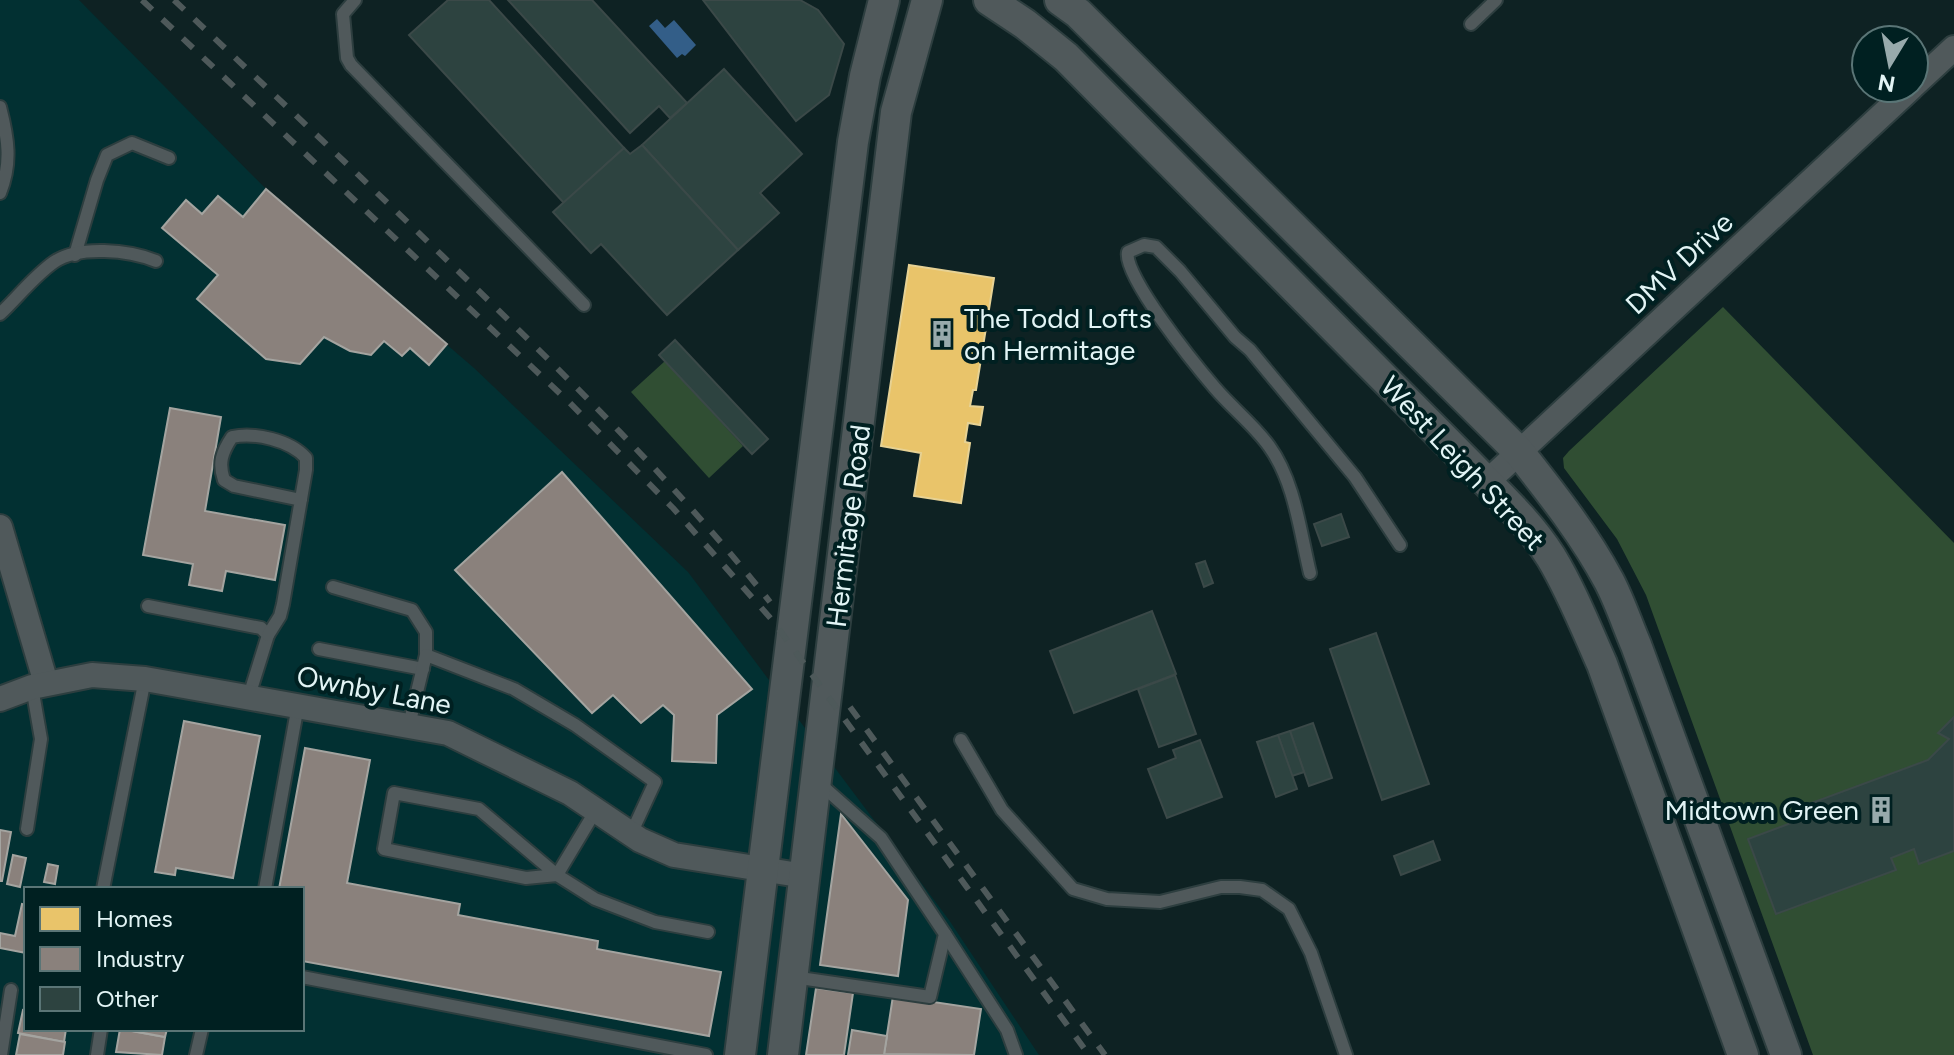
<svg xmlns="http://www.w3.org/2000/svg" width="1954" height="1055" font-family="Figtree,sans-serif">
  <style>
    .built { fill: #023032; fill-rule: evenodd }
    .green { fill: #304e33 }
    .water { fill: #335e88 }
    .homes { fill: #e9c46a; stroke: #e7d294; stroke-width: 2 }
    .industry { fill: #8a817c; stroke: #a4a4a0; stroke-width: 2 }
    .building { fill: #2d4340; stroke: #3b4948; stroke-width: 2 }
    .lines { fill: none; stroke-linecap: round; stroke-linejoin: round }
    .service-casing { stroke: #2d3e3f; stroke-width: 16 }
    .minor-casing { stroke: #2d3e3f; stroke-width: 28 }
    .tertiary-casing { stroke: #2d3e3f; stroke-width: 34 }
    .service { stroke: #50595b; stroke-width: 12 }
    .minor { stroke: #50595b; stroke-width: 24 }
    .tertiary { stroke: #50595b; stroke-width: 30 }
    .rail { stroke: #4e595a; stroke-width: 6; stroke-dasharray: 14 14; stroke-linecap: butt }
    .labels { text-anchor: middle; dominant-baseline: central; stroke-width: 8; stroke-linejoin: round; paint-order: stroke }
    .street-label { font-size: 28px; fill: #e2f4f5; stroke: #002021 }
    .poi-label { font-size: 28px; fill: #e2f4f5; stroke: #002021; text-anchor: start }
  </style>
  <rect width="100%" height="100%" fill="#0e2223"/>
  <path class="built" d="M 0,0 L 79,0 L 266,189 L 474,368 L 688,572 L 949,920 L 1039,1055 L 0,1055 ZM 26,889 L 302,889 L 302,1029 L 26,1029 Z"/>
  <g class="green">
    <polygon points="1723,307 1954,543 1954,1055 1813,1055 1646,595 1617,539 1564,468 1563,458 1569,451"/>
    <polygon points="665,361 743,446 709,478 631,392"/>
  </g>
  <polygon class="water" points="657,19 665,28 674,20 696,45 685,56 682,54 677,58 649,26"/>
  <polygon class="homes" points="909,265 994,278 976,390 973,390 970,406 983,407 980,425 968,423 965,442 970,443 961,503 914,496 921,453 881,446"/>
  <g class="industry">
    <polygon points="266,189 447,344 429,365 410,348 402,356 384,341 371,355 350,351 324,337 300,364 266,359 197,299 218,275 162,228 186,200 202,214 218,196 243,217"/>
    <polygon points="170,408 221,417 205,511 285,525 275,580 226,571 222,591 189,585 193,564 143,555"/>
    <polygon points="562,472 752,689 717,715 716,763 672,761 674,715 663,705 641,723 613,695 592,713 455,570"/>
    <polygon points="184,721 260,736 233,878 176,868 175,875 155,872"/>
    <polygon points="305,748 370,760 347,883 460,904 458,915 598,941 597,949 721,972 709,1036 302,961 302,889 279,889"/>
    <polygon points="841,814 908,900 898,976 820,965"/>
    <polygon points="0,830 11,832 2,881 0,881"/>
    <polygon points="13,855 26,858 20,887 7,884"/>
    <polygon points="48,864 58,866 55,884 44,882"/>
    <polygon points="22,904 26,905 26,953 0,948 0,933 15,936"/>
    <polygon points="816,988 853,993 844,1055 806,1055"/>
    <polygon points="893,996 981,1009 974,1055 884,1054"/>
    <polygon points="23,1010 26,1011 26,1029 66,1029 64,1042 18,1033"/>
    <polygon points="120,1029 165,1037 162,1055 116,1052"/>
    <polygon points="122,1029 167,1029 165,1037"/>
    <polygon points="852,1030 887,1036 884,1055 848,1055"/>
    <polygon points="20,1034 65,1042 63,1055 16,1055"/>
  </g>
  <g class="building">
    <polygon points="448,0 489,0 624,148 564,203 409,35"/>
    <polygon points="508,0 592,0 687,103 670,118 659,106 630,133"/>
    <polygon points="703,0 800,0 818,10 844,44 829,95 796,121"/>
    <polygon points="724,69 802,154 760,193 779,213 738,250 642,145"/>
    <polygon points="642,145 738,250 667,315 601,244 591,253 553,212 624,148 630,154"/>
    <polygon points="675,340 768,439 752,454 659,355"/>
    <polygon points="1341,514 1349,537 1322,546 1314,524"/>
    <polygon points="1205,561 1213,583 1204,587 1196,564"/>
    <polygon points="1152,611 1176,674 1074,713 1050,651"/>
    <polygon points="1376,633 1429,784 1382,800 1330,649"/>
    <polygon points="1175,675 1196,734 1159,747 1138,689"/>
    <polygon points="1954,717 1954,851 1919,864 1914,849 1891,858 1896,870 1776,914 1748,839 1810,816 1806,805 1928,760 1949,739 1938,733"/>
    <polygon points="1313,723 1332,778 1309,786 1290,731"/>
    <polygon points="1290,731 1304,772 1292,776 1278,735"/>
    <polygon points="1278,735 1297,789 1276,797 1257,742"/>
    <polygon points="1200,740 1222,797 1167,818 1148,769 1176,758 1173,750"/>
    <polygon points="1433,841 1440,860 1401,875 1394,856"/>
  </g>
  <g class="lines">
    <g class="service-casing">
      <g id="service">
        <polyline points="355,0 343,14 347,58 351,65 584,305"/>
        <polyline points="1471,24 1496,0"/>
        <path d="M 0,107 C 8,138 12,163 0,193"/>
        <polyline points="75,255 97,180 107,155 132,143 169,158"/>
        <path d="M 0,314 C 17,298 34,276 54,262 C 79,245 129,250 156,261"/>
        <path d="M 1310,573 C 1300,532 1295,482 1269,446 C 1254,425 1232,408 1215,388 C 1197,367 1122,275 1128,252 L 1144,245 L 1156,247 L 1180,271 L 1235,337 L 1250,350 L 1355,477 L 1400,545"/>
        <polyline points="333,587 412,610 426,632 426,655"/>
        <polyline points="148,606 261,628 268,635 249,696"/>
        <path d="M 268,635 L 280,616 L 283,604 L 306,470 L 306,458 C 290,440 254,432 232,437 C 222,452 218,463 224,480 L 234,486 L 301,500"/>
        <polyline points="319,649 423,669"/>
        <polyline points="409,725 426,655 514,689 575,725 655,782 631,834"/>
        <polyline points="961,740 1002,810 1073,889 1107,899 1160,902 1221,887 1240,887 1262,890 1289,909 1311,953 1346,1055"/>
        <polyline points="596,810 557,875 526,878 384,849 394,793 479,809 557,875 595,899 655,922 708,932"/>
        <polyline points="27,829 41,739 32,687"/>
        <polyline points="103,889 145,679"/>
        <polyline points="265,889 298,705"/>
        <polyline points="945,934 1007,1030 1016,1055"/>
        <polyline points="302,977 706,1055"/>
        <polyline points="793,977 930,997 945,934 881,838 819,783"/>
        <polyline points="1,1055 11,990"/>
        <polyline points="97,1055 101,1029"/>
        <polyline points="196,1055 202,1029"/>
      </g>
    </g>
    <g class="minor-casing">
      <g id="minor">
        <polyline points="1914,85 1954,48"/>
        <polyline points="1487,482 1911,88"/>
        <polyline points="0,527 46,683"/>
        <polyline points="0,699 32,687 92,675 145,679 448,733 570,793 640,840 674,855 805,876"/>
      </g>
    </g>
    <g class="tertiary-casing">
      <g id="tertiary">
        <path d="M 989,0 L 1025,24 L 1066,57 L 1469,464 C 1497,493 1529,522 1551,557 C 1571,590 1586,628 1602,664 L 1743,1055"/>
        <path d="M 1060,0 L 1078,13 L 1519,452 C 1552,494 1584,534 1609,581 C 1620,602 1627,624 1636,645 L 1786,1055"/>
        <polyline points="740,1055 853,142 865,76 884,0"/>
        <polyline points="783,1055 896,112 927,0"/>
      </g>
    </g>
    <use href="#service" class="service"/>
    <use href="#minor" class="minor"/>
    <use href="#tertiary" class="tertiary"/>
    <g class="rail">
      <polyline points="142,0 569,402 673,508 773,621 1089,1055"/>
      <path d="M 174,0 C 278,98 382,197 485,297 C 584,394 684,493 770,602"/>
      <polyline points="850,707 1105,1055"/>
    </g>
  </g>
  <defs>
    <g id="building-bare" transform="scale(2.16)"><path d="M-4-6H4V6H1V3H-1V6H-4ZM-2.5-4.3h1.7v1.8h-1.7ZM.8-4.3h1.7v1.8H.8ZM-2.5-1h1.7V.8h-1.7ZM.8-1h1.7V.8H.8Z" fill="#98aaac" stroke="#002021" stroke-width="2.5" paint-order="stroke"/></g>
  </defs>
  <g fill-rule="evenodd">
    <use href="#building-bare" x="942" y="334"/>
    <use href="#building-bare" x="1881" y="810"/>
  </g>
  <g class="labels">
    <g class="street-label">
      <text transform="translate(1679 263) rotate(-43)">DMV Drive</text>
      <text transform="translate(1463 463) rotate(47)">West Leigh Street</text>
      <text transform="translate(848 526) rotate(-83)">Hermitage Road</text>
      <text transform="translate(374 690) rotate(11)">Ownby Lane</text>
    </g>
    <g class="poi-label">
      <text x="964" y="318">The Todd Lofts<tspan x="964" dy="32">on Hermitage</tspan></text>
      <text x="1859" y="810" text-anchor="end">Midtown Green</text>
    </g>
  </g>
  <rect x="24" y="887" width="280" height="144" fill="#002021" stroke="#5a7576" stroke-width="2"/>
  <rect x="40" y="907" width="40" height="24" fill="#e9c46a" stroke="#5a7576" stroke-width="2"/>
  <text x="96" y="927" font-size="24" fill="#e2f4f5">Homes</text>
  <rect x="40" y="947" width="40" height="24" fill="#8a817c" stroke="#5a7576" stroke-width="2"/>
  <text x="96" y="967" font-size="24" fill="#e2f4f5">Industry</text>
  <rect x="40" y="987" width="40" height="24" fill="#2d4340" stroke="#5a7576" stroke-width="2"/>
  <text x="96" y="1007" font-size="24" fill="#e2f4f5">Other</text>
  <g transform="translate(1890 64) rotate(190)"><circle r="38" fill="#002021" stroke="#5a7576" stroke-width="2"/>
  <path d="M0-6L14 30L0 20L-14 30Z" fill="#98aaac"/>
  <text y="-12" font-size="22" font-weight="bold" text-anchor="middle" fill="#e2f4f5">N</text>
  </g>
</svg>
